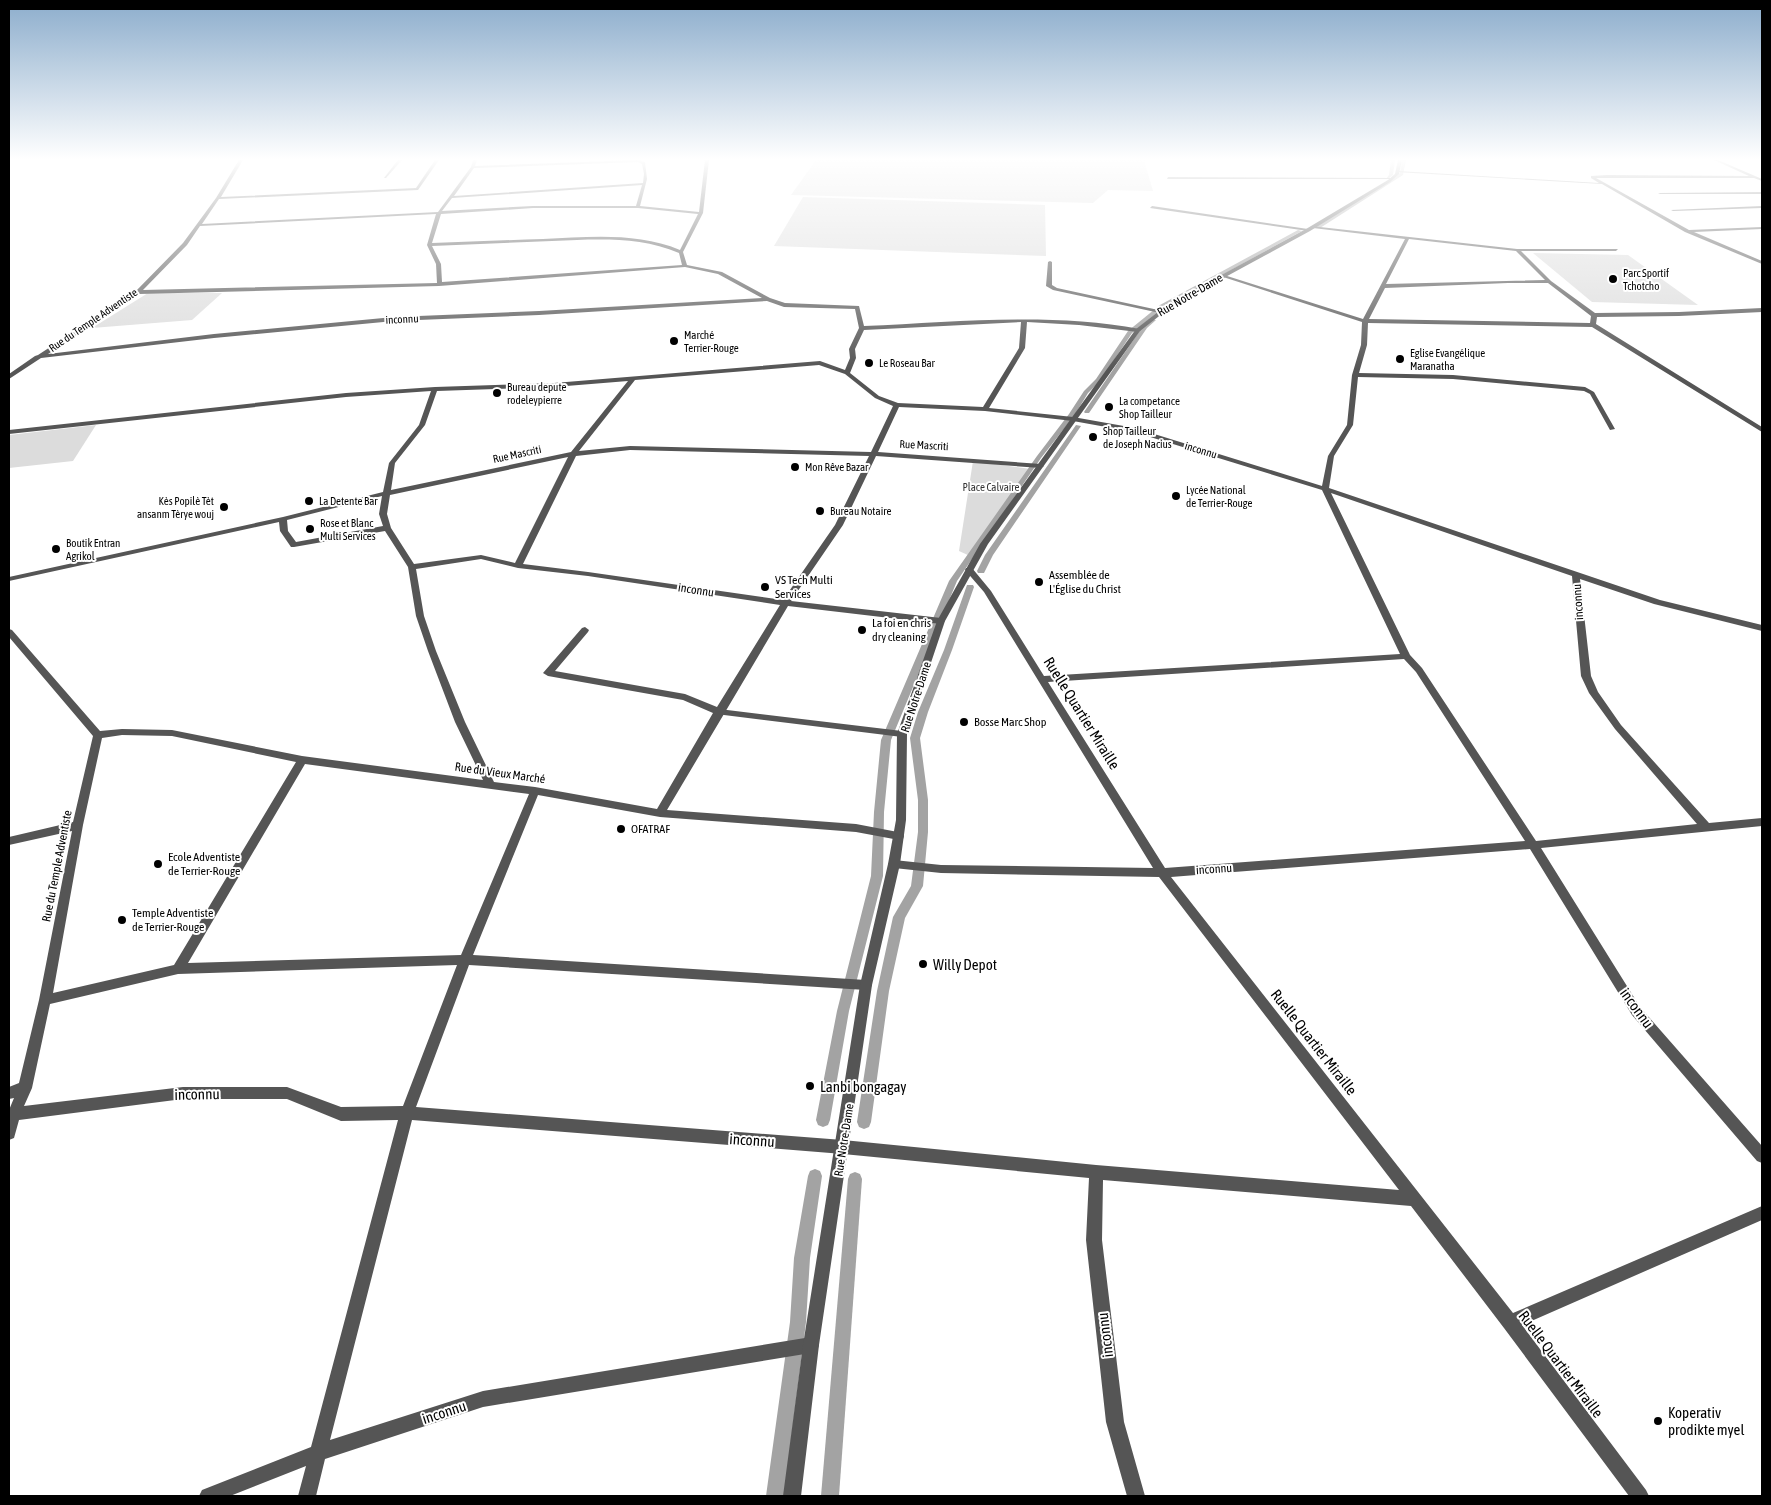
<svg xmlns="http://www.w3.org/2000/svg" width="1771" height="1505" font-family="'Asap Condensed',sans-serif">
  <style>
    .green { fill: #dcdcdc }
    .lines { fill: none; stroke-linecap: round; stroke-linejoin: round }
    .stream { fill: #a3a3a3; fill-rule: evenodd }
    .service { fill: #555; fill-rule: evenodd }
    .minor { fill: #555; fill-rule: evenodd }
    .tertiary { fill: #555; fill-rule: evenodd }
    .poi-dot { fill: #000; stroke: #fff; stroke-width: 2 }
    .labels { text-anchor: middle; dominant-baseline: central; stroke-width: 4; stroke-linejoin: round; paint-order: stroke }
    .far-poi-label { font-size: 11px; fill: #000; stroke: #fff; text-anchor: start }
    .far-street-label { font-size: 11px; fill: #000; stroke: #fff }
    .far-park-label { font-size: 11px; fill: #333; stroke: #fff }
    .street-label { font-size: 12px; fill: #000; stroke: #fff }
    .poi-label { font-size: 12px; fill: #000; stroke: #fff; text-anchor: start }
    .near-street-label { font-size: 15px; fill: #000; stroke: #fff }
    .near-poi-label { font-size: 15px; fill: #000; stroke: #fff; text-anchor: start }
  </style>
  <rect width="100%" height="100%" fill="#fff"/>
  <g class="green">
    <polygon points="816,160 1144,160 1153,191 1108,190 1093,203 791,195"/>
    <polygon points="803,197 1045,205 1046,256 774,246"/>
    <polygon points="1533,253 1628,255 1698,305 1592,302"/>
    <polygon points="148,293 222,293 192,320 92,328"/>
    <polygon points="96,425 73,461 9,468 9,435"/>
    <polygon points="973,461 1031,469 970,556 959,551"/>
  </g>
  <g class="lines">
    <g class="stream">
      <polygon points="1391,160 1395,160 1393,175 1388,179 1386,179 1389,175"/>
      <polygon points="1402,160 1406,160 1403,175 1320,228 1316,228 1316,226 1400,173"/>
      <polygon points="1298,230 1302,231 1164,307 1132,333 1100,381 1088,393 1074,416 1041,458 957,581 891,740 884,812 883,876 849,1011 830,1120 828,1125 823,1127 818,1125 816,1120 837,1011 871,876 874,812 881,740 949,581 1037,456 1069,414 1084,391 1096,379 1128,331 1160,305"/>
      <polygon points="1151,319 1156,320 1147,328 1089,413 1085,413 1084,412 1143,326"/>
      <polygon points="1076,425 1081,426 993,555 984,573 978,573 977,571 985,555"/>
      <polygon points="967,585 973,585 974,587 952,650 928,712 920,738 928,800 928,832 923,886 905,918 889,991 871,1122 869,1127 864,1129 859,1127 857,1122 877,991 893,917 911,886 918,832 918,800 910,738 918,712 944,650"/>
      <polygon points="815,1169 820,1171 822,1176 810,1258 806,1322 784,1496 766,1496 790,1322 794,1258 808,1176 810,1171"/>
      <polygon points="855,1172 860,1174 862,1179 839,1496 821,1496 848,1179 850,1174"/>
    </g>
    <g class="service">
      <polygon points="1168,177 1391,178 1393,179 1167,179"/>
      <polygon points="1152,206 1308,229 1310,230 1308,231 1150,208"/>
      <polygon points="1050,261 1052,262 1052,285 1057,288 1163,311 1160,313 1053,290 1046,286 1048,262"/>
      <polygon points="719,709 902,731 907,734 902,737 716,714 714,712"/>
    </g>
    <g class="minor">
      <path d="M 239,160 L 243,160 L 221,197 L 416,188 L 435,160 L 439,160 L 418,190 L 219,199 L 202,224 L 438,212 L 471,167 L 473,160 L 477,160 L 475,166 L 638,160 L 645,162 L 647,179 L 640,206 L 699,212 L 705,160 L 709,160 L 703,213 L 683,252 L 687,265 L 722,272 L 770,298 L 785,303 L 859,306 L 864,326 C 956,322 1049,312 1140,329 L 1141,330 L 1138,332 L 1079,325 L 1027,322 L 1025,348 L 989,408 L 1073,417 L 1135,428 L 1322,486 L 1328,456 L 1347,425 L 1352,375 L 1361,345 L 1362,322 L 1220,276 L 1224,275 L 1363,319 L 1405,239 L 1313,228 L 1311,226 L 1517,249 L 1618,249 L 1616,251 L 1521,251 L 1551,281 L 1595,313 L 1679,312 L 1762,308 L 1762,312 L 1679,316 L 1597,317 L 1596,324 L 1762,427 L 1762,432 L 1592,327 L 1368,323 L 1367,345 L 1359,373 L 1453,375 L 1585,387 L 1594,392 L 1615,429 L 1610,430 L 1590,394 L 1584,391 L 1453,379 L 1358,377 L 1353,425 L 1334,456 L 1329,488 L 1660,600 L 1762,625 L 1762,631 L 1654,604 L 1580,579 L 1591,676 L 1598,692 L 1621,725 L 1709,823 L 1762,818 L 1762,826 L 1541,848 L 1640,1007 L 1762,1146 L 1762,1163 L 1757,1161 L 1632,1015 L 1530,849 L 1171,877 L 1513,1313 L 1762,1206 L 1762,1220 L 1522,1325 L 1646,1490 L 1649,1496 L 1629,1496 L 1504,1328 L 1411,1206 L 1103,1180 L 1102,1240 L 1124,1422 L 1145,1496 L 1127,1496 L 1106,1422 L 1086,1240 L 1089,1178 L 843,1154 L 412,1120 L 330,1440 L 483,1391 L 811,1337 L 817,1339 L 819,1345 L 817,1351 L 811,1353 L 483,1407 L 325,1459 L 316,1496 L 298,1496 L 306,1466 L 230,1496 L 199,1496 L 202,1490 L 311,1447 L 398,1120 L 341,1121 L 287,1099 L 183,1099 L 19,1120 L 14,1138 L 9,1140 L 9,1110 L 14,1098 L 9,1099 L 9,1087 L 19,1083 L 39,1000 L 72,831 L 9,845 L 9,837 L 73,822 L 93,736 L 9,637 L 9,629 L 12,630 L 100,731 L 122,729 L 172,730 L 302,756 L 483,780 L 455,722 L 428,651 L 416,616 L 408,567 L 385,531 L 294,547 L 291,547 L 280,531 L 279,522 L 9,581 L 9,577 L 283,517 L 383,492 L 389,463 L 419,425 L 431,391 L 346,397 L 9,434 L 9,430 L 346,393 L 435,387 L 554,383 L 820,361 L 845,370 L 850,358 L 849,349 L 859,328 L 855,309 L 784,307 L 767,301 L 539,315 L 394,321 L 214,338 L 41,358 L 9,379 L 9,374 L 35,356 L 38,355 L 136,291 L 183,243 L 216,198 ZM 638,162 L 642,164 L 644,174 L 643,183 L 454,196 L 474,168 ZM 642,185 L 636,206 L 533,206 L 442,211 L 452,198 ZM 533,208 L 638,208 L 698,214 L 680,250 C 637,232 589,237 543,239 C 506,240 469,242 432,243 L 441,214 ZM 436,214 L 427,245 L 436,264 L 437,283 L 143,290 L 187,245 L 200,226 ZM 1409,239 L 1516,251 L 1545,280 L 1386,284 ZM 577,240 C 612,239 646,239 679,253 L 682,265 L 442,282 L 441,264 L 432,246 ZM 685,267 L 718,274 L 762,298 L 539,311 L 394,317 L 214,334 L 48,354 L 139,294 L 439,286 ZM 1508,283 L 1548,283 L 1591,316 L 1590,323 L 1369,319 L 1385,288 ZM 1021,322 L 1019,348 L 983,407 L 898,403 L 879,396 L 850,373 L 856,358 L 855,349 L 864,330 ZM 819,365 L 845,374 L 875,398 L 893,406 L 871,452 L 630,446 L 579,451 L 635,380 ZM 628,381 L 571,452 L 391,490 L 395,463 L 425,425 L 437,391 L 554,387 ZM 899,407 L 985,411 L 1073,421 L 1134,432 L 1322,490 L 1400,654 L 1044,676 L 991,591 L 972,568 L 966,568 L 965,570 L 984,592 L 1153,868 L 941,865 L 894,860 L 890,861 L 888,864 L 890,867 L 894,868 L 941,873 L 1159,877 L 1399,1190 L 1096,1165 L 843,1140 L 416,1107 L 469,965 L 866,990 L 870,989 L 872,985 L 870,981 L 866,980 L 473,955 L 538,795 L 660,817 L 856,832 L 899,840 L 903,839 L 904,836 L 903,833 L 856,824 L 667,810 L 788,606 L 941,624 L 945,621 L 941,618 L 791,601 L 843,525 L 876,456 L 1041,468 L 1044,466 L 1041,464 L 878,452 ZM 630,450 L 869,456 L 835,525 L 783,600 L 588,572 L 523,564 L 576,456 ZM 568,457 L 515,563 L 481,555 L 414,564 L 391,528 L 387,514 L 390,495 ZM 1331,493 L 1572,576 L 1581,676 L 1589,693 L 1615,729 L 1697,824 L 1536,841 L 1422,668 L 1410,655 ZM 382,496 L 379,514 L 383,526 L 296,542 L 288,531 L 287,520 ZM 481,559 L 518,568 L 588,576 L 780,605 L 717,707 L 685,694 L 555,671 L 588,632 L 589,630 L 585,627 L 582,628 L 543,673 L 548,676 L 683,700 L 713,713 L 657,809 L 535,787 L 494,782 L 465,722 L 436,651 L 424,616 L 416,569 ZM 1404,659 L 1416,672 L 1525,841 L 1165,868 L 1048,682 ZM 122,735 L 172,736 L 296,762 L 174,965 L 53,993 L 83,825 L 102,738 ZM 305,764 L 529,794 L 461,955 L 188,963 ZM 457,965 L 403,1106 L 341,1107 L 287,1087 L 183,1087 L 24,1106 L 32,1088 L 50,1004 L 178,974 Z"/>
      <polygon points="398,160 402,160 386,178 384,178"/>
      <polygon points="1714,160 1718,160 1762,179 1762,181 1754,178 1596,178 1689,230 1762,227 1762,229 1694,232 1762,261 1762,264 1685,232 1602,184 1396,172 1398,171 1599,183 1591,178 1591,176 1607,175 1749,176"/>
      <polygon points="1762,192 1762,194 1658,194 1660,193"/>
      <polygon points="1762,206 1762,208 1673,211 1671,210"/>
    </g>
    <polygon class="tertiary" points="1398,160 1402,160 1399,174 1390,182 1310,231 1172,306 1140,331 988,544 945,621 907,734 906,820 900,864 872,985 819,1345 801,1496 783,1496 803,1345 860,985 888,864 896,820 897,734 937,621 980,544 1136,329 1168,304 1306,229 1388,180 1395,174"/>
  </g>
  <linearGradient id="sky" x2="0" y2="1"><stop stop-color="#8cadcc"/><stop offset="0.43" stop-color="#fff"/><stop offset="1" stop-color="#fff" stop-opacity="0"/></linearGradient>
  <rect width="1771" height="370" fill="url(#sky)"/>
  <g class="poi-dot">
    <circle cx="1613" cy="279" r="5"/>
    <circle cx="674" cy="341" r="5"/>
    <circle cx="1400" cy="359" r="5"/>
    <circle cx="869" cy="363" r="5"/>
    <circle cx="497" cy="393" r="5"/>
    <circle cx="1109" cy="407" r="5"/>
    <circle cx="1093" cy="437" r="5"/>
    <circle cx="795" cy="467" r="5"/>
    <circle cx="1176" cy="496" r="5"/>
    <circle cx="309" cy="501" r="5"/>
    <circle cx="224" cy="507" r="5"/>
    <circle cx="820" cy="511" r="5"/>
    <circle cx="310" cy="529" r="5"/>
    <circle cx="56" cy="549" r="5"/>
    <circle cx="1039" cy="582" r="5"/>
    <circle cx="765" cy="587" r="5"/>
    <circle cx="862" cy="630" r="5"/>
    <circle cx="964" cy="722" r="5"/>
    <circle cx="621" cy="829" r="5"/>
    <circle cx="158" cy="864" r="5"/>
    <circle cx="122" cy="920" r="5"/>
    <circle cx="923" cy="964" r="5"/>
    <circle cx="810" cy="1086" r="5"/>
    <circle cx="1658" cy="1421" r="5"/>
  </g>
  <g class="labels">
    <g class="far-poi-label">
      <text x="1623" y="273">Parc Sportif<tspan x="1623" dy="13">Tchotcho</tspan></text>
      <text x="684" y="335">Marché<tspan x="684" dy="13">Terrier-Rouge</tspan></text>
      <text x="1410" y="353">Eglise Evangélique<tspan x="1410" dy="13">Maranatha</tspan></text>
      <text x="879" y="363">Le Roseau Bar</text>
      <text x="507" y="387">Bureau depute<tspan x="507" dy="13">rodeleypierre</tspan></text>
      <text x="1119" y="401">La competance<tspan x="1119" dy="13">Shop Tailleur</tspan></text>
      <text x="1103" y="431">Shop Tailleur<tspan x="1103" dy="13">de Joseph Nacius</tspan></text>
      <text x="805" y="467">Mon Rêve Bazar</text>
      <text x="1186" y="490">Lycée National<tspan x="1186" dy="13">de Terrier-Rouge</tspan></text>
      <text x="214" y="501" text-anchor="end">Kès Popilè Tèt<tspan x="214" dy="13">ansanm Tèrye wouj</tspan></text>
      <text x="319" y="501">La Detente Bar</text>
      <text x="830" y="511">Bureau Notaire</text>
      <text x="320" y="523">Rose et Blanc<tspan x="320" dy="13">Multi Services</tspan></text>
      <text x="66" y="543">Boutik Entran<tspan x="66" dy="13">Agrikol</tspan></text>
    </g>
    <g class="far-street-label">
      <text transform="translate(402 319) rotate(-3)">inconnu</text>
      <text transform="translate(93 320) rotate(-34)">Rue du Temple Adventiste</text>
      <text transform="translate(924 445) rotate(3)">Rue Mascriti</text>
      <text transform="translate(1201 450) rotate(17)">inconnu</text>
      <text transform="translate(517 454) rotate(-12)">Rue Mascriti</text>
    </g>
    <g class="far-park-label">
      <text x="991" y="487">Place Calvaire</text>
    </g>
    <g class="street-label">
      <text transform="translate(1190 295) rotate(-30)">Rue Notre-Dame</text>
      <text transform="translate(696 590) rotate(9)">inconnu</text>
      <text transform="translate(1578 602) rotate(-94)">inconnu</text>
      <text transform="translate(916 697) rotate(-72)">Rue Notre-Dame</text>
      <text transform="translate(500 773) rotate(8)">Rue du Vieux Marché</text>
      <text transform="translate(57 866) rotate(-79)">Rue du Temple Adventiste</text>
      <text transform="translate(1214 869) rotate(-4)">inconnu</text>
      <text transform="translate(844 1140) rotate(-81)">Rue Notre-Dame</text>
    </g>
    <g class="poi-label">
      <text x="1049" y="575">Assemblée de<tspan x="1049" dy="14">L'Église du Christ</tspan></text>
      <text x="775" y="580">VS Tech Multi<tspan x="775" dy="14">Services</tspan></text>
      <text x="872" y="623">La foi en chris<tspan x="872" dy="14">dry cleaning</tspan></text>
      <text x="974" y="722">Bosse Marc Shop</text>
      <text x="631" y="829">OFATRAF</text>
      <text x="168" y="857">Ecole Adventiste<tspan x="168" dy="14">de Terrier-Rouge</tspan></text>
      <text x="132" y="913">Temple Adventiste<tspan x="132" dy="14">de Terrier-Rouge</tspan></text>
    </g>
    <g class="near-street-label">
      <text transform="translate(1082 713) rotate(58)">Ruelle Quartier Miraille</text>
      <text transform="translate(1637 1008) rotate(54)">inconnu</text>
      <text transform="translate(1314 1042) rotate(52)">Ruelle Quartier Miraille</text>
      <text transform="translate(197 1094) rotate(-1)">inconnu</text>
      <text transform="translate(752 1140) rotate(4)">inconnu</text>
      <text transform="translate(1105 1335) rotate(-97)">inconnu</text>
      <text transform="translate(1561 1364) rotate(53)">Ruelle Quartier Miraille</text>
      <text transform="translate(444 1412) rotate(-18)">inconnu</text>
    </g>
    <g class="near-poi-label">
      <text x="933" y="964">Willy Depot</text>
      <text x="820" y="1086">Lanbi bongagay</text>
      <text x="1668" y="1412">Koperativ<tspan x="1668" dy="17">prodikte myel</tspan></text>
    </g>
  </g>
  <rect width="1771" height="1505" fill="none" stroke="#000000" stroke-width="20"/>
</svg>
